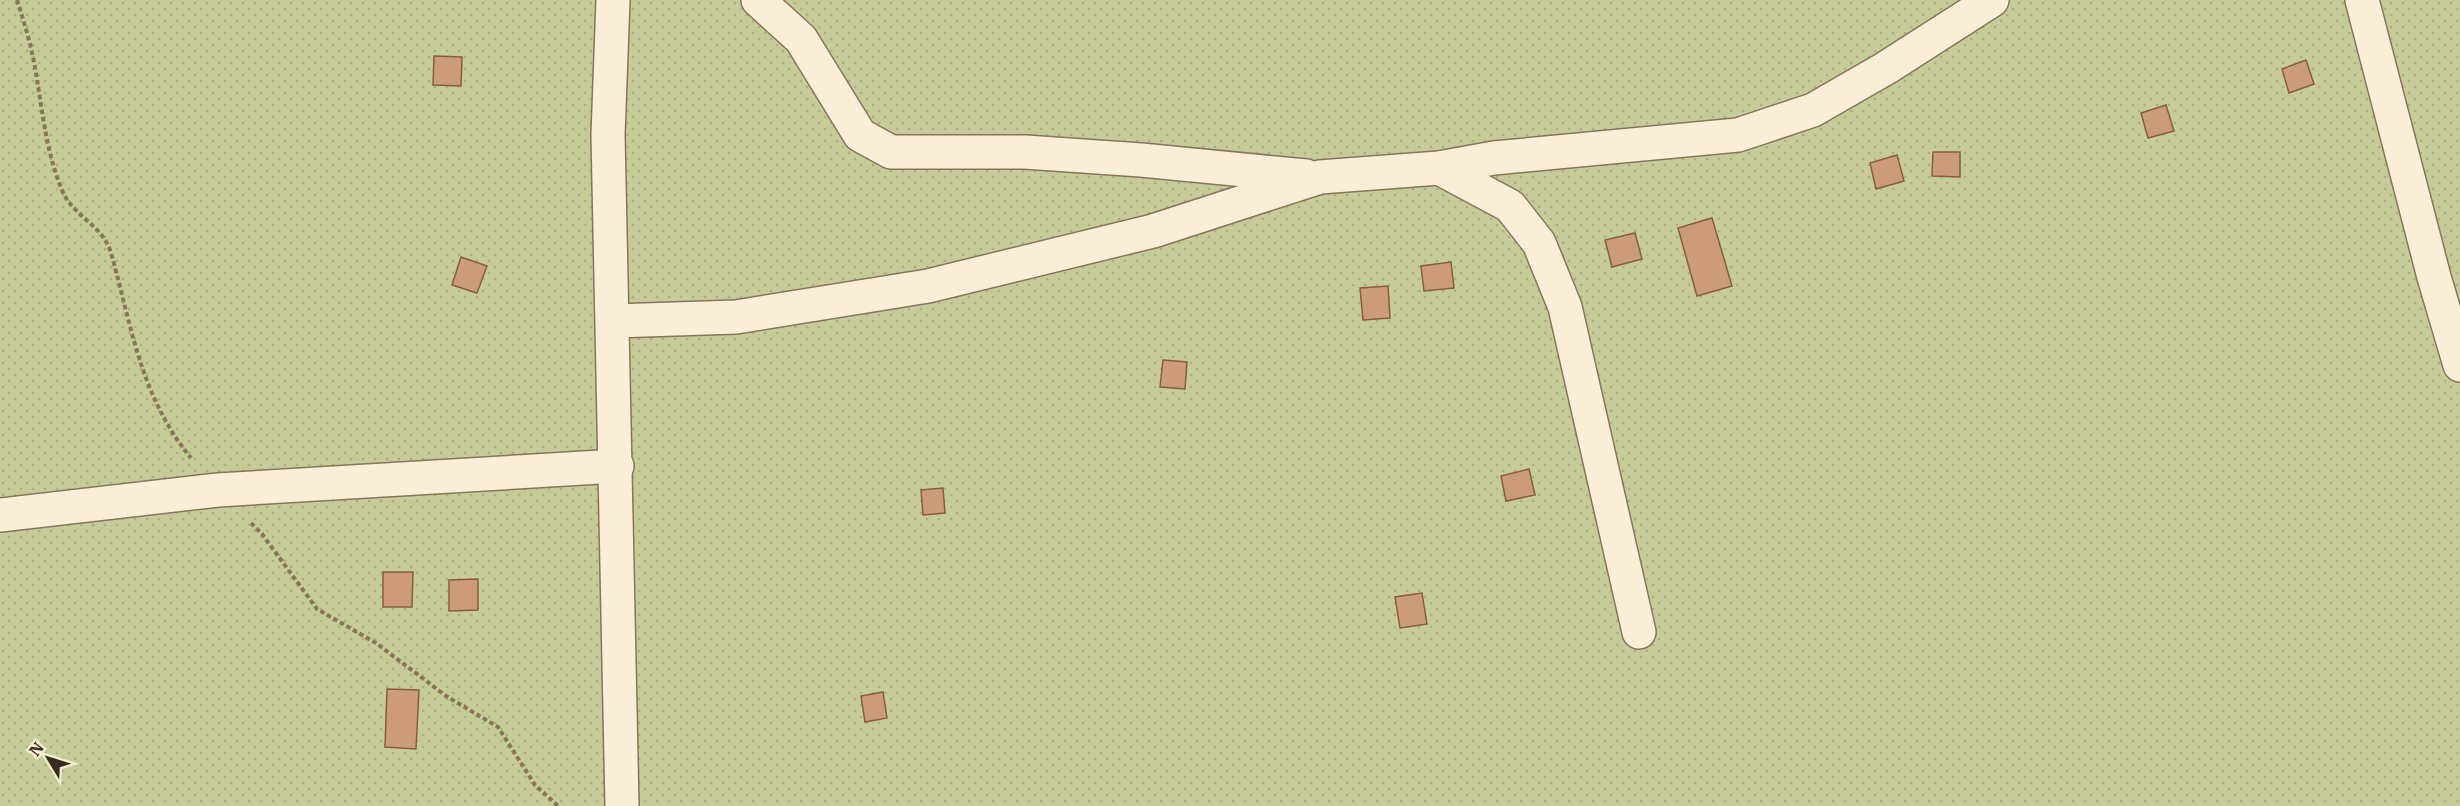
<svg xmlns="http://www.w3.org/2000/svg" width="2460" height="806" font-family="'IBM Plex Serif',serif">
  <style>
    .grass { fill: url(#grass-dots) }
    .building { fill: #cc9c7a; stroke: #885c41; stroke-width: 1.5 }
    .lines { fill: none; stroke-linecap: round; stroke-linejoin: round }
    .minor-casing { stroke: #89735b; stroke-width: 36 }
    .path { stroke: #89735b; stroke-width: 4; stroke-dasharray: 4.5 3; stroke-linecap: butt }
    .minor { stroke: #f9efd8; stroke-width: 33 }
  </style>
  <defs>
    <pattern id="grass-dots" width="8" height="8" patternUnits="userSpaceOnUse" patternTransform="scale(1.5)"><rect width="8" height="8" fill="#c6cc98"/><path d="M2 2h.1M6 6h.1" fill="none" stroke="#abaf83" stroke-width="1.8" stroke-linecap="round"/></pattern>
  </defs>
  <rect width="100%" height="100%" fill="#eee1c4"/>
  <rect class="grass" x="0" y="0" width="2460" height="806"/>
  <g class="building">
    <polygon points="434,56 462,57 461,86 433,85"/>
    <polygon points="2306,60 2314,84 2289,93 2282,69"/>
    <polygon points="2166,105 2174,131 2148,138 2141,113"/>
    <polygon points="1933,152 1960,152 1960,177 1932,176"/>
    <polygon points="1897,155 1904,181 1876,189 1870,163"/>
    <polygon points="1712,218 1732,286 1697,296 1678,228"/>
    <polygon points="1635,233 1642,259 1612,267 1605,240"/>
    <polygon points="461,257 487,266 477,293 452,285"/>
    <polygon points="1451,262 1454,288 1424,291 1421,266"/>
    <polygon points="1388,286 1390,318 1363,320 1360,288"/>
    <polygon points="1163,360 1187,362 1185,389 1160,387"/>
    <polygon points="1529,469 1535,495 1506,501 1501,476"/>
    <polygon points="943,488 945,513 923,515 921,490"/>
    <polygon points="383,572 413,572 412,607 383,607"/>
    <polygon points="478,579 478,610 449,611 449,580"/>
    <polygon points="1422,593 1427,624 1400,628 1395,597"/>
    <polygon points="387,689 419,690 416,749 385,747"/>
    <polygon points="883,692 887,718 865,722 861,696"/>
  </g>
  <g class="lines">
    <g class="minor-casing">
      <g id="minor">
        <polyline points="613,0 608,135 622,806"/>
        <polyline points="758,0 801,39 860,135 891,152 1025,152 1141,160 1306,176"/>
        <polyline points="2362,0 2434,277 2460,365"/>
        <polyline points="1439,168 1510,206 1539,243 1565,307 1639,632"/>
        <polyline points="614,321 736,317 928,286 1153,231 1320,177 1439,168 1494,158 1738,135 1813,110 1886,68 1992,0"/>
        <polyline points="0,515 218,490 617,466"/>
      </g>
    </g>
    <g class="path">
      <path d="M 17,0 C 23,19 29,38 33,57 C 42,102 44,147 62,190 C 72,216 103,225 111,253 C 132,327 140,396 191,458"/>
      <polyline points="251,523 262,534 317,609 376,643 446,696 498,727 535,785 558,806"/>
    </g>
    <use href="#minor" class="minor"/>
  </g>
  <g transform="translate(48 758) rotate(308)" stroke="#f5ecd4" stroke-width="4.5" paint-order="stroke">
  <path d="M0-4.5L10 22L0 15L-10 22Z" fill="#392b1f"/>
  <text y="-9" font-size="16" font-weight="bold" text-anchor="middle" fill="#392b1f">N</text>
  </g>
</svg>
